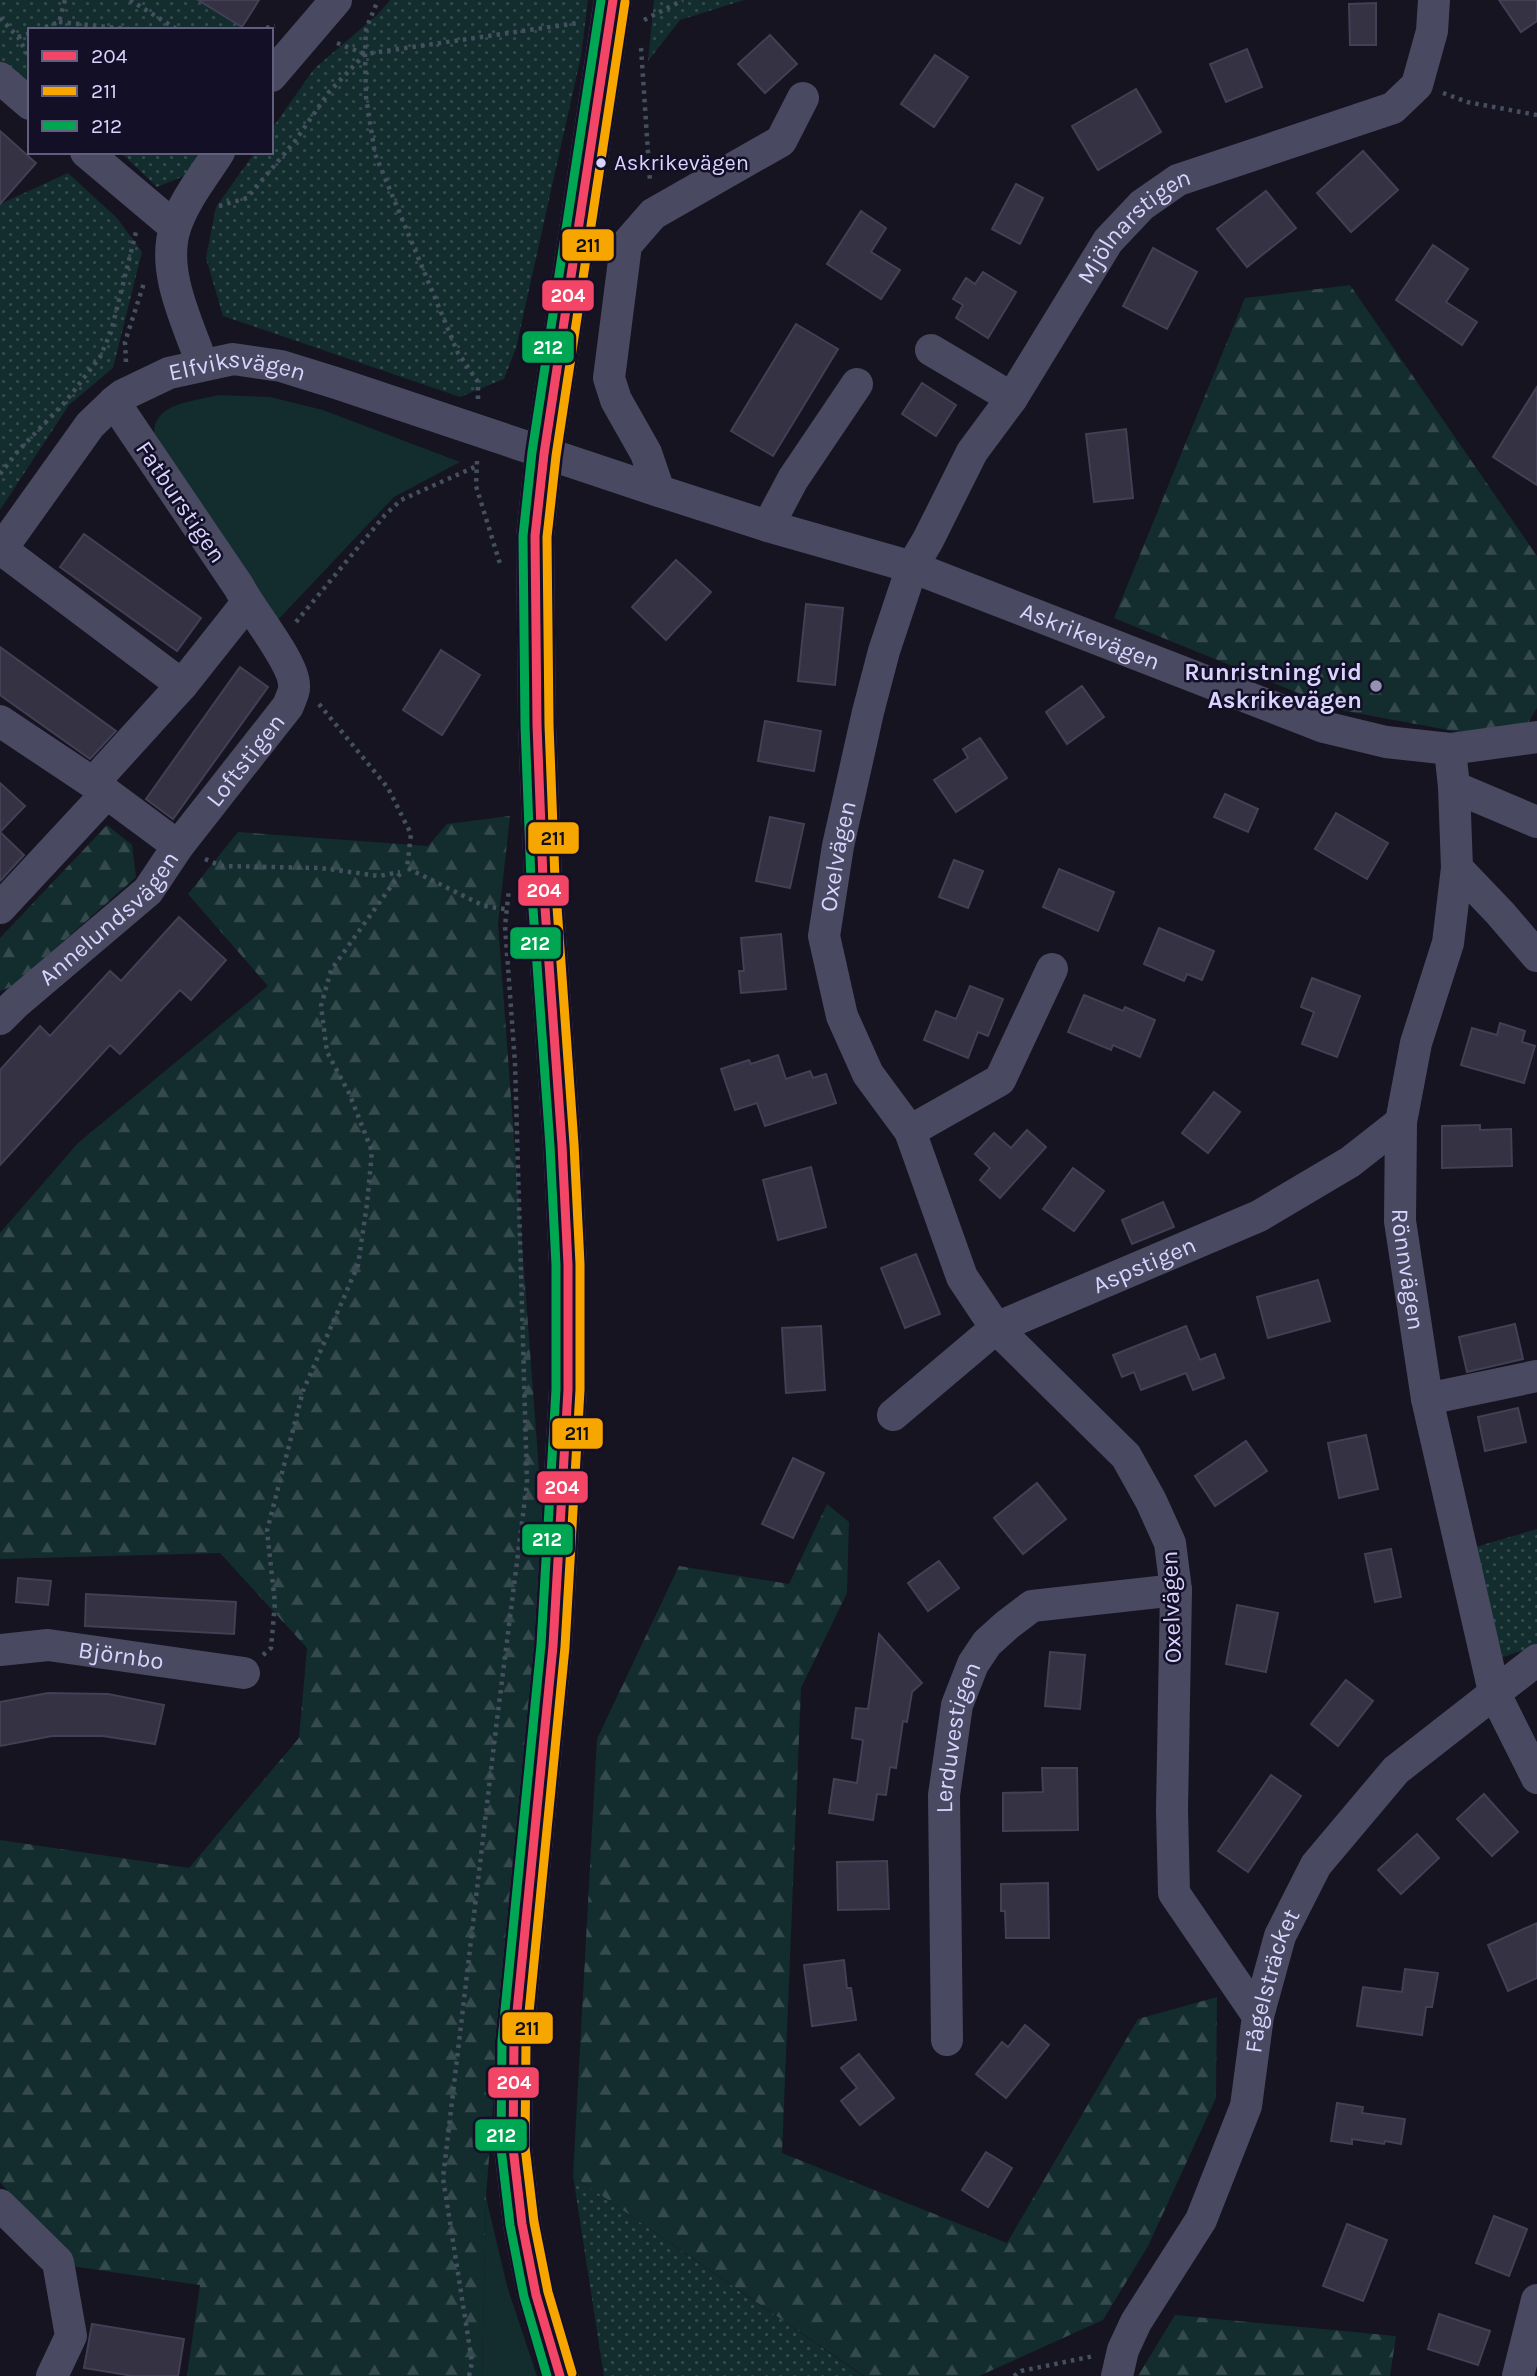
<svg xmlns="http://www.w3.org/2000/svg" width="1537" height="2376" font-family="Karla,sans-serif">
  <style>
    .grass { fill: #132c2d }
    .forest { fill: url(#forest-firs) }
    .park { fill: url(#park-dots) }
    .building { fill: #343243; stroke: #433f54; stroke-width: 2 }
    .lines { fill: none; stroke-linecap: round; stroke-linejoin: round }
    .path { stroke: #44505f; stroke-width: 4.5; stroke-dasharray: 3.5 5; stroke-linecap: butt }
    .minor { stroke: #4a4962; stroke-width: 32 }
    .major { stroke: #5e5373; stroke-width: 38 }
    .bus-1-casing { stroke: #130f26; stroke-width: 14 }
    .bus-2-casing { stroke: #130f26; stroke-width: 14 }
    .bus-3-casing { stroke: #130f26; stroke-width: 14 }
    .bus-1 { stroke: #f34667; stroke-width: 9 }
    .bus-2 { stroke: #f7a600; stroke-width: 9 }
    .bus-3 { stroke: #00a651; stroke-width: 9 }
    .bus-dot { fill: #d9d4ff; stroke: #130f26; stroke-width: 2.5 }
    .poi-dot { fill: #9591b1; stroke: #130f26; stroke-width: 2.5 }
    .labels { text-anchor: middle; dominant-baseline: central; stroke-width: 5; stroke-linejoin: round; paint-order: stroke }
    .bus-label { font-size: 22px; fill: #d9d4ff; stroke: #130f26; text-anchor: start }
    .street-label { font-size: 24px; fill: #d9d4ff; stroke: #130f26 }
    .poi-label { font-size: 24px; font-weight: bold; fill: #d9d4ff; stroke: #130f26; text-anchor: end }
    .line-badge { stroke: #130f26; stroke-width: 2.5 }
    .badge-label { font-size: 19px; text-anchor: middle; font-weight: bold; fill: #fff }
    .pale-badge-label { font-size: 19px; text-anchor: middle; font-weight: bold; fill: #111 }
  </style>
  <defs>
    <pattern id="forest-firs" width="22" height="20" patternUnits="userSpaceOnUse" patternTransform="scale(1.75)"><rect width="22" height="20" fill="#132c2d"/><path d="M5 1l3.5 6h-7zM16 11l3.5 6h-7z" fill="#354a4c"/></pattern>
    <pattern id="park-dots" width="8" height="8" patternUnits="userSpaceOnUse" patternTransform="scale(1.75)"><rect width="8" height="8" fill="#132c2d"/><path d="M2 2h.1M6 6h.1" fill="none" stroke="#354a4c" stroke-width="1.8" stroke-linecap="round"/></pattern>
  </defs>
  <rect width="100%" height="100%" fill="#161421"/>
  <g class="grass">
    <path d="M 218,395 L 270,397 L 323,410 L 460,462 L 394,497 L 276,622 L 154,434 C 154,402 193,402 218,395 Z"/>
    <polygon points="486,2197 507,2286 537,2376 482,2376"/>
  </g>
  <g class="forest">
    <polygon points="1350,285 1537,556 1537,708 1528,723 1459,732 1340,710 1114,618 1245,298"/>
    <polygon points="510,816 498,924 546,1564 501,2002 486,2197 482,2376 187,2376 200,2285 71,2266 0,2182 0,1840 189,1868 299,1738 307,1648 220,1553 0,1559 0,1233 78,1143 268,986 188,894 238,832 428,846 447,824"/>
    <polygon points="107,825 132,845 136,877 13,986 0,991 0,938"/>
    <polygon points="827,1504 849,1522 847,1593 801,1688 782,2153 1007,2243 1138,2019 1217,1997 1216,2098 1148,2246 1103,2320 979,2376 864,2376 573,2176 597,1739 679,1566 789,1584"/>
    <polygon points="1175,2315 1396,2336 1390,2376 1138,2376"/>
  </g>
  <g class="park">
    <polygon points="0,0 198,0 246,30 30,30 30,92 0,64"/>
    <polygon points="390,0 588,0 581,56 516,348 504,379 460,397 223,316 206,258 216,207 255,152 271,152 271,130 314,69 378,14"/>
    <polygon points="654,0 744,0 680,20 648,61"/>
    <polygon points="120,152 199,152 189,174 157,187"/>
    <polygon points="68,173 117,218 142,252 113,368 69,405 0,510 0,204"/>
    <polygon points="1537,1529 1537,1646 1503,1657 1472,1548"/>
    <polygon points="573,2176 863,2376 604,2376"/>
  </g>
  <g class="building">
    <polygon points="198,0 259,0 242,27"/>
    <polygon points="1499,0 1537,0 1537,21 1521,32"/>
    <polygon points="1376,3 1376,45 1350,45 1349,4"/>
    <polygon points="770,35 797,64 765,93 738,64"/>
    <polygon points="1247,49 1262,87 1226,102 1210,64"/>
    <polygon points="935,55 968,77 934,127 901,104"/>
    <polygon points="1136,89 1161,132 1098,170 1072,126"/>
    <polygon points="0,131 36,163 0,204"/>
    <polygon points="1363,151 1398,190 1351,232 1317,193"/>
    <polygon points="1016,184 1043,198 1020,244 992,229"/>
    <polygon points="1266,191 1296,228 1247,267 1217,229"/>
    <polygon points="861,211 886,228 871,252 900,270 881,299 827,264"/>
    <polygon points="1433,245 1468,269 1446,302 1477,322 1462,345 1396,300"/>
    <polygon points="1153,248 1197,272 1167,329 1123,306"/>
    <polygon points="983,272 1016,292 988,338 956,318 963,305 953,299 966,278 975,284"/>
    <polygon points="796,324 838,349 773,456 731,431"/>
    <polygon points="922,383 956,405 936,436 902,414"/>
    <polygon points="1537,387 1537,485 1493,457"/>
    <polygon points="1126,429 1133,498 1094,502 1086,434"/>
    <polygon points="84,534 201,618 177,651 60,567"/>
    <polygon points="676,560 711,592 666,640 632,607"/>
    <polygon points="806,604 843,608 835,685 798,681"/>
    <polygon points="0,647 116,731 90,759 0,695"/>
    <polygon points="441,650 480,675 442,735 403,710"/>
    <polygon points="240,667 268,687 173,819 146,799"/>
    <polygon points="1082,686 1104,717 1067,744 1046,712"/>
    <polygon points="765,721 821,731 814,771 758,761"/>
    <polygon points="980,738 1007,778 956,812 934,780 968,758 963,749"/>
    <polygon points="0,783 25,806 0,832 24,855 0,881"/>
    <polygon points="1225,794 1258,809 1248,832 1214,817"/>
    <polygon points="1336,813 1388,843 1367,879 1315,849"/>
    <polygon points="770,817 804,824 790,888 756,881"/>
    <polygon points="954,860 983,871 968,908 939,897"/>
    <polygon points="1059,869 1114,892 1098,931 1043,907"/>
    <polygon points="179,917 226,960 191,1000 180,990 120,1054 110,1045 0,1165 0,1070 40,1026 50,1036 110,971 121,981"/>
    <polygon points="1159,928 1214,951 1202,980 1187,974 1184,981 1144,964"/>
    <polygon points="781,934 786,989 741,993 739,971 744,971 741,938"/>
    <polygon points="1312,978 1360,996 1337,1057 1302,1044 1314,1012 1301,1007"/>
    <polygon points="970,986 1003,999 988,1036 978,1032 968,1058 924,1040 936,1011 956,1019"/>
    <polygon points="1084,995 1123,1011 1125,1007 1155,1020 1140,1057 1113,1045 1111,1050 1068,1032"/>
    <polygon points="1500,1023 1525,1031 1522,1042 1535,1046 1524,1083 1461,1065 1472,1028 1497,1035"/>
    <polygon points="778,1055 786,1079 810,1071 813,1078 826,1074 836,1103 765,1126 757,1103 735,1110 721,1069 749,1060 751,1064"/>
    <polygon points="1214,1092 1240,1112 1208,1153 1182,1133"/>
    <polygon points="1480,1125 1480,1130 1511,1129 1512,1166 1442,1168 1442,1126"/>
    <polygon points="1027,1130 1046,1147 1000,1198 980,1180 990,1168 975,1154 994,1133 1011,1148"/>
    <polygon points="811,1167 826,1227 778,1240 763,1180"/>
    <polygon points="1073,1168 1104,1191 1074,1231 1043,1209"/>
    <polygon points="1163,1202 1174,1227 1132,1244 1122,1220"/>
    <polygon points="916,1254 940,1314 905,1328 881,1268"/>
    <polygon points="1318,1280 1330,1321 1268,1338 1257,1297"/>
    <polygon points="1515,1324 1523,1359 1467,1372 1459,1337"/>
    <polygon points="821,1326 825,1390 786,1393 782,1328"/>
    <polygon points="1186,1326 1200,1360 1215,1354 1224,1378 1193,1390 1186,1373 1141,1390 1134,1372 1122,1377 1113,1355"/>
    <polygon points="1518,1408 1526,1442 1485,1451 1478,1417"/>
    <polygon points="1366,1435 1378,1489 1339,1498 1328,1443"/>
    <polygon points="1246,1441 1267,1471 1215,1506 1195,1476"/>
    <polygon points="793,1458 824,1473 793,1538 762,1524"/>
    <polygon points="1037,1483 1066,1519 1023,1554 994,1518"/>
    <polygon points="1391,1549 1401,1597 1375,1602 1365,1554"/>
    <polygon points="939,1561 959,1588 928,1611 908,1583"/>
    <polygon points="18,1578 51,1581 48,1605 16,1602"/>
    <polygon points="86,1594 236,1602 234,1634 85,1626"/>
    <polygon points="1237,1605 1278,1613 1266,1672 1226,1664"/>
    <polygon points="879,1634 922,1683 912,1692 907,1722 903,1721 896,1768 890,1767 886,1795 877,1794 873,1820 829,1813 834,1779 857,1783 863,1740 852,1738 856,1708 868,1709"/>
    <polygon points="1050,1652 1085,1655 1080,1709 1045,1706"/>
    <polygon points="1346,1680 1373,1701 1338,1746 1311,1724"/>
    <polygon points="48,1693 108,1694 164,1705 155,1744 103,1736 52,1736 0,1746 0,1702"/>
    <polygon points="1042,1768 1077,1768 1078,1830 1003,1831 1003,1793 1043,1792"/>
    <polygon points="1271,1775 1301,1796 1248,1872 1218,1851"/>
    <polygon points="1484,1794 1518,1832 1492,1856 1457,1819"/>
    <polygon points="1417,1834 1439,1858 1401,1894 1378,1870"/>
    <polygon points="887,1861 889,1909 838,1910 837,1862"/>
    <polygon points="1048,1883 1049,1938 1006,1938 1005,1911 1001,1911 1001,1884"/>
    <polygon points="1537,1923 1537,1978 1508,1991 1488,1945"/>
    <polygon points="844,1960 847,1988 851,1988 856,2020 812,2026 804,1965"/>
    <polygon points="1405,1969 1438,1973 1432,2007 1426,2007 1422,2035 1357,2026 1363,1987 1402,1992"/>
    <polygon points="1025,2025 1049,2045 1006,2098 976,2074 1002,2042 1008,2047"/>
    <polygon points="859,2054 894,2098 860,2125 841,2101 857,2088 841,2068"/>
    <polygon points="1337,2103 1363,2107 1362,2113 1405,2119 1401,2144 1385,2141 1384,2144 1352,2139 1352,2144 1331,2141"/>
    <polygon points="986,2152 1012,2168 988,2207 962,2190"/>
    <polygon points="1494,2216 1527,2229 1509,2276 1476,2263"/>
    <polygon points="1347,2224 1387,2240 1363,2301 1323,2286"/>
    <polygon points="1439,2314 1490,2331 1478,2365 1428,2349"/>
    <polygon points="92,2324 184,2339 178,2376 133,2376 84,2368"/>
  </g>
  <g class="lines">
    <g class="path">
      <polyline points="130,0 178,30"/>
      <polyline points="0,18 18,37 30,59"/>
      <polyline points="644,20 683,0"/>
      <polyline points="59,22 138,30"/>
      <polyline points="37,30 59,22 65,0"/>
      <polyline points="258,30 275,26"/>
      <polyline points="18,37 30,33"/>
      <polyline points="337,43 365,54"/>
      <polyline points="641,48 650,182"/>
      <polyline points="1443,93 1467,102 1537,115"/>
      <polyline points="219,206 247,198 295,141 329,92 365,54 366,29 378,0"/>
      <polyline points="126,362 125,342 144,283"/>
      <polyline points="478,399 478,382 458,353 375,154 366,97 365,54 577,23"/>
      <polyline points="477,461 476,486 501,567"/>
      <polyline points="0,474 18,451 66,401 100,357 111,332 136,232"/>
      <polyline points="296,622 385,515 401,500 477,466"/>
      <polyline points="319,704 388,788 411,834 407,868 484,906 505,909"/>
      <polyline points="205,859 221,866 321,868 379,876 400,872"/>
      <polyline points="263,1655 271,1648 275,1603 267,1531 303,1391 358,1265 367,1204 372,1151 349,1093 327,1052 321,1006 331,970 402,871"/>
      <polyline points="469,2376 472,2362 443,2178 496,1728 527,1483 515,1063 505,926 509,889"/>
      <polyline points="1014,2376 1021,2371 1094,2356"/>
    </g>
    <g class="minor">
      <polyline points="271,76 336,0"/>
      <polyline points="0,78 30,104"/>
      <polyline points="86,152 175,227"/>
      <polyline points="931,350 1012,398"/>
      <path d="M 202,364 C 188,323 161,272 175,228 C 184,200 204,176 219,152"/>
      <polyline points="659,491 646,453 616,400 609,378 626,245 653,214 781,141 803,98"/>
      <polyline points="768,526 793,479 857,384"/>
      <polyline points="1,549 182,685 93,783"/>
      <path id="s1" d="M 0,551 L 90,425 L 114,402 L 123,395 L 169,373 L 233,359 L 281,366 L 339,384 L 659,491 L 768,526 L 912,567 L 1324,727 L 1386,742 L 1450,749 L 1537,737"/>
      <polyline points="182,685 247,603"/>
      <polyline points="0,721 93,783 178,846"/>
      <path id="s2" d="M 1450,749 L 1454,787 L 1457,868 L 1448,943 L 1416,1043 L 1401,1122 L 1400,1221 L 1427,1399 L 1494,1692 L 1537,1778"/>
      <polyline points="1454,787 1537,822"/>
      <polyline points="1457,868 1500,913 1537,956"/>
      <polyline points="0,908 106,794"/>
      <path id="s3" d="M 0,1019 L 16,1003 L 148,891 L 178,846 L 288,706 C 290,700 295,691 294,685 C 294,662 251,611 239,587 L 114,402"/>
      <polyline points="910,1131 1000,1080 1052,969"/>
      <polyline points="1427,1399 1537,1376"/>
      <path id="s4" d="M 893,1415 L 996,1328 L 1259,1216 L 1350,1162 L 1401,1122"/>
      <path id="s5" d="M 0,1650 L 48,1645 L 244,1673"/>
      <path id="s6" d="M 1258,2016 L 1174,1893 L 1172,1810 L 1176,1590 L 1170,1543 L 1151,1501 L 1126,1456 L 996,1328 L 962,1277 L 910,1131 L 868,1074 L 842,1016 L 824,936 L 838,846 L 868,712 L 884,651 L 912,567 L 928,540 L 972,452 L 1012,398 L 1108,241 L 1142,205 L 1178,180 L 1393,108 L 1417,85 L 1432,31 L 1434,0"/>
      <path id="s7" d="M 947,2040 L 944,1795 L 957,1705 L 973,1664 L 987,1643 L 1007,1625 L 1032,1606 L 1176,1590"/>
      <polyline points="0,2205 58,2262 71,2336 52,2376"/>
      <path id="s8" d="M 1117,2376 L 1123,2350 L 1136,2322 L 1201,2220 L 1246,2106 L 1258,2016 L 1280,1936 L 1316,1865 L 1396,1770 L 1537,1660"/>
      <polyline points="1518,2376 1537,2300"/>
    </g>
    <polyline class="major" points="560,2376 536,2295 522,2224 513,2148 514,2042 553,1646 568,1390 568,1265 562,1145 543,880 537,725 535,536 544,454 613,0"/>
    <g class="bus-1-casing">
      <polyline id="bus-1" points="560,2376 536,2295 522,2224 513,2148 514,2042 553,1646 568,1390 568,1265 562,1145 543,880 537,725 535,536 544,454 613,0"/>
    </g>
    <g class="bus-2-casing">
      <polyline id="bus-2" points="572,2373 548,2292 534,2222 525,2147 526,2043 565,1647 580,1390 580,1264 574,1144 555,879 549,725 547,537 556,456 625,2"/>
    </g>
    <g class="bus-3-casing">
      <polyline id="bus-3" points="547,2376 524,2297 510,2225 501,2148 502,2041 541,1645 556,1390 556,1265 550,1146 531,881 525,725 523,536 532,452 601,0"/>
    </g>
    <use href="#bus-1" class="bus-1"/>
    <use href="#bus-2" class="bus-2"/>
    <use href="#bus-3" class="bus-3"/>
  </g>
  <circle class="bus-dot" cx="601" cy="163" r="6"/>
  <circle class="poi-dot" cx="1376" cy="686" r="7"/>
  <g class="labels">
    <g class="bus-label">
      <text x="614" y="163">Askrikevägen</text>
    </g>
    <g class="street-label">
      <text stroke="none"><textPath href="#s6" startOffset="2002">Mjölnarstigen</textPath></text>
      <text stroke="none"><textPath href="#s1" startOffset="320">Elfviksvägen</textPath></text>
      <text transform="translate(181 502) rotate(56)">Fatburstigen</text>
      <text stroke="none"><textPath href="#s1" startOffset="1218">Askrikevägen</textPath></text>
      <text stroke="none"><textPath href="#s3" startOffset="359">Loftstigen</textPath></text>
      <text stroke="none"><textPath href="#s6" startOffset="1293">Oxelvägen</textPath></text>
      <text stroke="none"><textPath href="#s3" startOffset="149">Annelundsvägen</textPath></text>
      <text stroke="none"><textPath href="#s4" startOffset="296">Aspstigen</textPath></text>
      <text stroke="none"><textPath href="#s2" startOffset="528">Rönnvägen</textPath></text>
      <text transform="translate(1171 1607) rotate(-92)">Oxelvägen</text>
      <text stroke="none"><textPath href="#s5" startOffset="122">Björnbo</textPath></text>
      <text stroke="none"><textPath href="#s7" startOffset="304">Lerduvestigen</textPath></text>
      <text stroke="none"><textPath href="#s8" startOffset="429">Fågelsträcket</textPath></text>
    </g>
    <g class="poi-label">
      <text x="1362" y="672">Runristning vid<tspan x="1362" dy="28">Askrikevägen</tspan></text>
    </g>
  </g>
  <g class="line-badge">
    <rect x="561" y="228" width="54" height="34" rx="7" fill="#f7a600"/>
    <rect x="541" y="279" width="54" height="33" rx="7" fill="#f34667"/>
    <rect x="521" y="330" width="54" height="34" rx="7" fill="#00a651"/>
    <rect x="527" y="821" width="53" height="34" rx="7" fill="#f7a600"/>
    <rect x="517" y="874" width="53" height="33" rx="7" fill="#f34667"/>
    <rect x="509" y="926" width="53" height="34" rx="7" fill="#00a651"/>
    <rect x="551" y="1417" width="53" height="33" rx="7" fill="#f7a600"/>
    <rect x="536" y="1470" width="53" height="34" rx="7" fill="#f34667"/>
    <rect x="521" y="1523" width="53" height="33" rx="7" fill="#00a651"/>
    <rect x="501" y="2011" width="53" height="34" rx="7" fill="#f7a600"/>
    <rect x="487" y="2066" width="53" height="33" rx="7" fill="#f34667"/>
    <rect x="474" y="2118" width="54" height="34" rx="7" fill="#00a651"/>
  </g>
  <g class="badge-label">
    <text x="568" y="302">204</text>
    <text x="548" y="354">212</text>
    <text x="544" y="897">204</text>
    <text x="535" y="950">212</text>
    <text x="562" y="1494">204</text>
    <text x="547" y="1546">212</text>
    <text x="514" y="2089">204</text>
    <text x="501" y="2142">212</text>
  </g>
  <g class="pale-badge-label">
    <text x="588" y="252">211</text>
    <text x="553" y="845">211</text>
    <text x="577" y="1440">211</text>
    <text x="527" y="2035">211</text>
  </g>
  <rect x="28" y="28" width="245" height="126" fill="#130f26" stroke="#625e7d" stroke-width="2"/>
  <rect x="42" y="51" width="35" height="10" fill="#f34667" stroke="#625e7d" stroke-width="2"/>
  <text x="91" y="63" font-size="21" fill="#d9d4ff">204</text>
  <rect x="42" y="86" width="35" height="10" fill="#f7a600" stroke="#625e7d" stroke-width="2"/>
  <text x="91" y="98" font-size="21" fill="#d9d4ff">211</text>
  <rect x="42" y="121" width="35" height="10" fill="#00a651" stroke="#625e7d" stroke-width="2"/>
  <text x="91" y="133" font-size="21" fill="#d9d4ff">212</text>
</svg>
